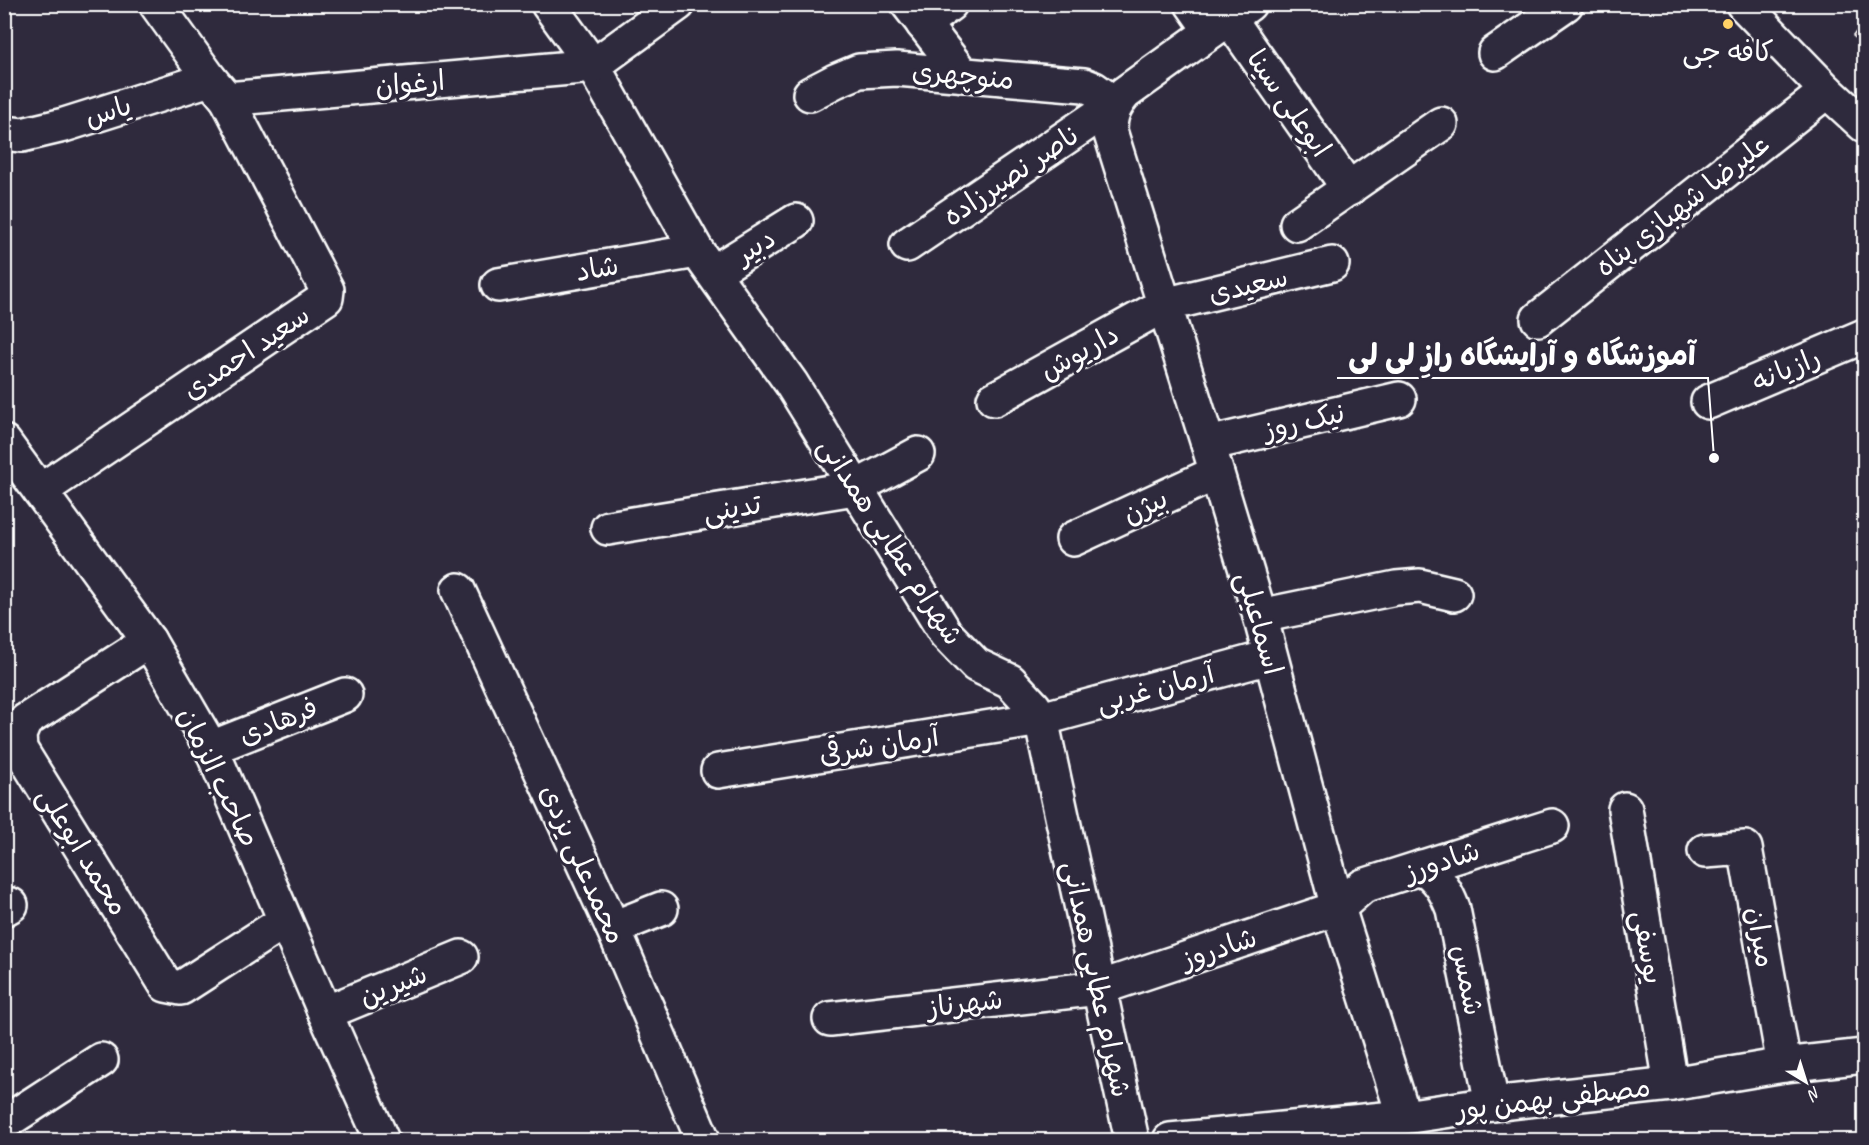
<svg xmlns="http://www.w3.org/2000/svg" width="1869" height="1145" font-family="Caveat,'Playpen Sans Arabic',sans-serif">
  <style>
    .building { fill: #6b555a; stroke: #fff; stroke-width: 1.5 }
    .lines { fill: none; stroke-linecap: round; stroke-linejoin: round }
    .minor-casing { stroke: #fff; stroke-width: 38 }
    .major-casing { stroke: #fff; stroke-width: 38 }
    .minor { stroke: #2f2a3d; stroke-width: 33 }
    .major { stroke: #2f2a3d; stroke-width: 33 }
    .poi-dot { fill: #ffd166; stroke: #2f2a3d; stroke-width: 2 }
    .labels { text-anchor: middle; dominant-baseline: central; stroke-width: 6; stroke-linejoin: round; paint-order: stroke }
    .poi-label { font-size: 28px; fill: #fff; stroke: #2f2a3d }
    .street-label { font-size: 28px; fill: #fff; stroke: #2f2a3d }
    .leader { fill: none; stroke: #fff; stroke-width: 2 }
    .callout-dot { fill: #fff; stroke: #2f2a3d; stroke-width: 2 }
    .callout-label { font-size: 30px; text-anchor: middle; font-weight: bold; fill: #fff; stroke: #2f2a3d; stroke-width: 6; stroke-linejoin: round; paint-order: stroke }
  </style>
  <rect width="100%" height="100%" fill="#2f2a3d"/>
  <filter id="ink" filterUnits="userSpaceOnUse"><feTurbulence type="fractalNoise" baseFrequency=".0167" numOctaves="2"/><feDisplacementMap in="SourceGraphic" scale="12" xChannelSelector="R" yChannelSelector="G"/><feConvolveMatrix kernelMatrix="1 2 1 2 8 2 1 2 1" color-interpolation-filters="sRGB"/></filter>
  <g filter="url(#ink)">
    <polygon class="building" points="1864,21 1864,46 1853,36"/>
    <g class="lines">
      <g class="minor-casing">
        <g id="minor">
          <polyline points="548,4 593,66 697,251 791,383 946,634 976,665 1010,681 1034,707 1041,719 1132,1140"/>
          <polyline points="908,4 963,75"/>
          <polyline points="1192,4 1211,31"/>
          <path d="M 1249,4 L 1125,93 C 1114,106 1110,115 1110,131 L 1208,444 L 1260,616 L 1338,908 L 1404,1117"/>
          <polyline points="1229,18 1349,189"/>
          <polyline points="923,24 950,4"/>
          <polyline points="1495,53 1566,4"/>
          <polyline points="593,66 678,4"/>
          <polyline points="810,94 835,81 859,71 897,69 1084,85 1094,89 1115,104 907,245"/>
          <polyline points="227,99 593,66"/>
          <polyline points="4,133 22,135 64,125 210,79"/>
          <polyline points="1297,224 1441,124"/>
          <polyline points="714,272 796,221"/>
          <polyline points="498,285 697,251"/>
          <polyline points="1538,319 1827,91"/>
          <polyline points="994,399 1164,305 1332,264"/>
          <polyline points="1708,402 1864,336"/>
          <polyline points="4,442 149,641 211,748 325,1013 382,1140"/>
          <polyline points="1208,444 1399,399"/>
          <polyline points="40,491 326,298 327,290 227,99 210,79 156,4"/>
          <polyline points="608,528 855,488 918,454"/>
          <polyline points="1073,539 1216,473"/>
          <polyline points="458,590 613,928 703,1140"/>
          <polyline points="1260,616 1396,588 1420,586 1454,594"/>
          <polyline points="149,641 25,721 19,735 20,749 166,985 181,988 285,921"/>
          <polyline points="211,748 345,695"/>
          <polyline points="718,771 1041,719 1270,657"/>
          <polyline points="1625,809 1671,1084"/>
          <polyline points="1705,851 1745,848 1784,1065"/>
          <path d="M 1422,867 C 1439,878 1446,891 1453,909 L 1492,1104"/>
          <polyline points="4,909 11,905"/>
          <polyline points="613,928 661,909"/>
          <polyline points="325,1013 461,957"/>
          <polyline points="830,1019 1099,988 1338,908 1363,886 1552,826"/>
          <polyline points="4,1123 101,1060"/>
        </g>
      </g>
      <g class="major-casing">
        <g id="major">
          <polyline points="1743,4 1827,91 1864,125"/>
          <polyline points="1170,1140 1404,1117 1492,1104 1671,1084 1784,1065 1864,1056"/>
        </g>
      </g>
      <use href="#minor" class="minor"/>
      <use href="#major" class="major"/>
    </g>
  </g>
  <circle class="poi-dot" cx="1728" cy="24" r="6"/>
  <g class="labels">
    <g class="poi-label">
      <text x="1728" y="51">کافه جی</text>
    </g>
    <g class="street-label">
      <text transform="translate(963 75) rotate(5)">منوچهری</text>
      <text transform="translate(410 83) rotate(-5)">ارغوان</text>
      <text transform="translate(1289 103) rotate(55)">ابوعلی سینا</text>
      <text transform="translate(108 111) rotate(-17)">یاس</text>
      <text transform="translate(1011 175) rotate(-34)">ناصر نصیرزاده</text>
      <text transform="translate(1682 205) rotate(-38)">علیرضا شهبازی پناه</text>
      <text transform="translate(755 246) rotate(-32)">دبیر</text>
      <text transform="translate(597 268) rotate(-10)">شاد</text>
      <text transform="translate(1248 285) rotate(-13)">سعیدی</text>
      <text transform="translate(246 352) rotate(-34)">سعید احمدی</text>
      <text transform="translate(1079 352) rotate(-29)">داریوش</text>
      <text transform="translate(1786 369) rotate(-23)">رازیانه</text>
      <text transform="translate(1304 421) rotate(-13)">نیک روز</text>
      <text transform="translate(1145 506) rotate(-25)">بیژن</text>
      <text transform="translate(732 508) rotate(-9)">تدینی</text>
      <text transform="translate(891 541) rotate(57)">شهرام عطایی همدانی</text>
      <text transform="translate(1260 623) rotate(74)">اسماعیلی</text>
      <text transform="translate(1155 688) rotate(-15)">آرمان غربی</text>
      <text transform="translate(278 721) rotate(-22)">فرهادی</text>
      <text transform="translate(879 745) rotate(-9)">آرمان شرقی</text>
      <text transform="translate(219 777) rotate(64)">صاحب الزمان</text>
      <text transform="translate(83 851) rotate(58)">محمد ابوعلی</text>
      <text transform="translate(1442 861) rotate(-18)">شادورز</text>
      <text transform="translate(583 864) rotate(66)">محمدعلی یزدی</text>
      <text transform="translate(1761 937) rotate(80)">میران</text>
      <text transform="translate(1648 947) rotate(80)">یوسفی</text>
      <text transform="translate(1219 948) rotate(-18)">شادروز</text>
      <text transform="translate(1097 979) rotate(78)">شهرام عطایی همدانی</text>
      <text transform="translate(1468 980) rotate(79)">شمس</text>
      <text transform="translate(393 985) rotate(-22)">شیرین</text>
      <text transform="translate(965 1003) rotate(-7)">شهرناز</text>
      <text transform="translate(1553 1098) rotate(-7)">مصطفی بهمن پور</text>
    </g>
  </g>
  <path class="leader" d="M1714 458L1708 378H1337"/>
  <circle class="callout-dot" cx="1714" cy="458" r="6"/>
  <g class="callout-label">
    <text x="1522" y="365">آموزشگاه و آرایشگاه رازِ لی لی</text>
  </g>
  <rect width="1869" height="1145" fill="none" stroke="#2f2a3d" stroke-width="24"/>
  <rect x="12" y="12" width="1845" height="1121" fill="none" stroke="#fff" stroke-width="2" filter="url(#ink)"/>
  <g transform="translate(1806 1082) rotate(142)" stroke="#2f2a3d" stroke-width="4.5" paint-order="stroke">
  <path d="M0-4.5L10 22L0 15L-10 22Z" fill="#ffffff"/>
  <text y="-9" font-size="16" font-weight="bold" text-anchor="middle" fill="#ffffff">N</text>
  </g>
</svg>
